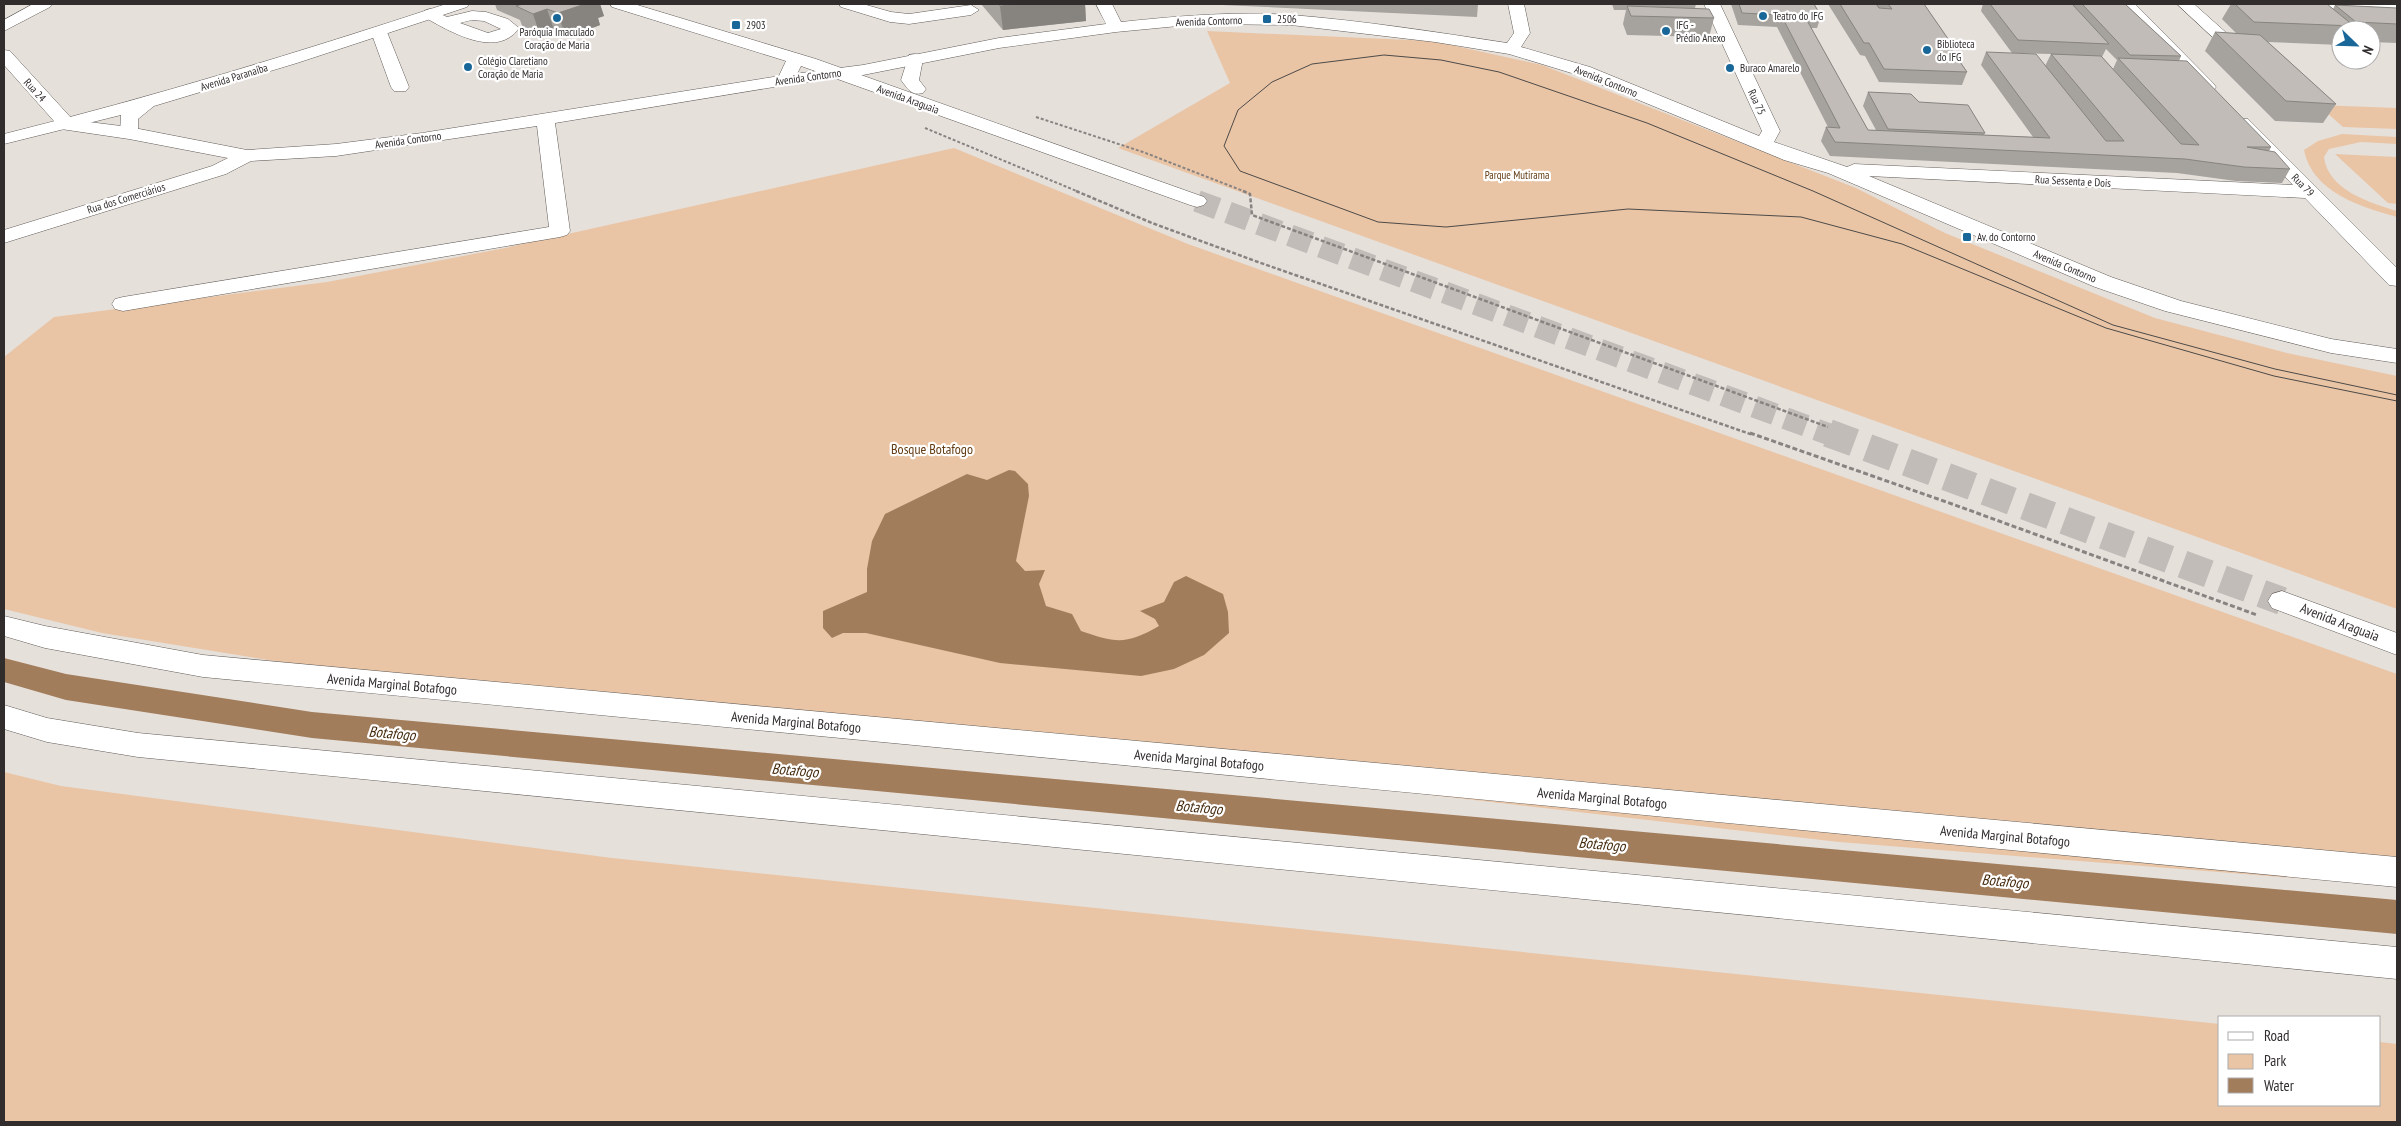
<svg xmlns="http://www.w3.org/2000/svg" width="2401" height="1126" font-family="'PT Sans Narrow',sans-serif">
  <style>
    .green { fill: #e9c5a6 }
    .water { fill: #a27d5c }
    .lines { fill: none; stroke-linecap: round; stroke-linejoin: round }
    .canal { fill: #a27d5c; fill-rule: evenodd }
    .major-tunnel-far1 { stroke: #c2bcb8; stroke-width: 22; stroke-dasharray: 22 11; stroke-linecap: butt }
    .major-tunnel { stroke: #c2bcb8; stroke-width: 28; stroke-dasharray: 28 14; stroke-linecap: butt }
    .minor-casing { stroke: #615c58; stroke-width: 1 }
    .major-casing { stroke: #615c58; stroke-width: 1 }
    .path-far2 { stroke: #888381; stroke-width: 2; stroke-dasharray: 3 2; stroke-linecap: butt }
    .path-far1 { stroke: #888381; stroke-width: 2.5; stroke-dasharray: 4 2; stroke-linecap: butt }
    .path { stroke: #888381; stroke-width: 3; stroke-dasharray: 5 2.5; stroke-linecap: butt }
    .minor { fill: #fff; fill-rule: evenodd }
    .major { fill: #fff; fill-rule: evenodd }
    .tram { stroke: #4d4a48; stroke-width: 1 }
    .wall { fill: #a6a29d; fill-rule: evenodd }
    .shaded-wall { fill: #878480 }
    .building { fill: #c1bcb7; stroke: #878480 }
    .poi-dot { fill: #196799; stroke: #fff; stroke-width: 2 }
    .labels { text-anchor: middle; dominant-baseline: central; stroke-width: 4.5; stroke-linejoin: round; paint-order: stroke }
    .far-poi-label { font-size: 11px; fill: #302d2c; stroke: #fff; text-anchor: start }
    .far-street-label { font-size: 11px; fill: #302d2c; stroke: #fff }
    .far-park-label { font-size: 11px; fill: #633c14; stroke: #fff }
    .park-label { font-size: 14px; fill: #633c14; stroke: #fff }
    .street-label { font-size: 14px; fill: #302d2c; stroke: #fff }
    .water-label { font-size: 15px; font-style: italic; fill: #43280c; stroke: #fff }
  </style>
  <rect width="100%" height="100%" fill="#e6e0db"/>
  <g class="green">
    <polygon points="1207,31 1433,41 1542,65 1856,188 1945,233 2155,318 2287,353 2397,376 2397,609 1118,148 1230,83"/>
    <polygon points="2318,105 2397,108 2397,129 2343,127"/>
    <path d="M 2342,134 L 2397,137 L 2397,144 L 2361,142 L 2329,149 L 2324,157 C 2328,190 2370,203 2397,211 L 2397,217 C 2361,207 2312,192 2304,150 L 2318,141 Z"/>
    <polygon points="954,148 1188,244 2397,674 2397,886 1839,842 1031,749 532,695 274,661 102,633 4,609 4,357 54,317 327,282 505,248"/>
    <polygon points="2335,154 2397,157 2397,204 2388,203"/>
    <polygon points="4,772 61,786 612,858 2220,1024 2220,1105 2380,1105 2380,1042 2397,1044 2397,1122 4,1122"/>
  </g>
  <path class="water" d="M 1009,470 L 1015,471 L 1028,484 L 1029,496 L 1016,561 L 1025,571 L 1045,570 L 1039,584 L 1046,606 L 1072,614 L 1081,631 C 1116,643 1126,645 1159,626 L 1155,619 L 1140,611 L 1164,602 L 1174,582 L 1186,576 L 1223,594 L 1228,612 L 1229,633 L 1204,655 L 1174,669 L 1141,676 L 1000,663 L 866,633 L 843,633 L 832,638 L 823,628 L 823,611 L 867,592 L 867,569 L 872,541 L 885,514 L 967,474 L 987,480 Z"/>
  <g class="lines">
    <polygon class="canal" points="4,658 66,674 312,712 2397,900 2397,934 312,738 66,700 4,682"/>
    <polyline class="major-tunnel-far1" points="1197,201 1831,435"/>
    <polyline class="major-tunnel" points="1828,433 2282,601"/>
    <g class="minor-casing">
      <g id="minor">
        <polygon points="33,4 52,4 50,7 4,31 4,20"/>
        <polygon points="839,4 863,4 891,12 909,14 971,5 979,10 971,15 909,24 890,22 841,7"/>
        <path d="M 1096,4 L 1112,4 L 1121,22 C 1178,16 1235,11 1292,15 C 1364,21 1436,32 1507,43 L 1514,33 L 1508,4 L 1524,4 L 1530,33 L 1521,47 L 1590,67 L 1759,136 L 1762,131 L 1704,4 L 1720,4 L 1780,131 L 1774,142 L 1847,167 L 1854,164 L 2293,185 L 2233,123 L 2236,119 L 2248,119 L 2397,268 L 2397,286 L 2389,285 L 2305,198 L 1869,176 L 2111,277 L 2181,301 L 2331,339 L 2397,349 L 2397,363 L 2331,353 L 2165,311 L 2095,287 L 1828,173 L 1784,160 L 1578,75 L 1509,54 L 1435,42 L 1291,25 L 1199,24 L 1116,32 L 999,48 L 863,75 L 786,85 L 555,123 L 570,231 L 567,235 L 560,237 L 123,311 L 115,309 L 112,304 L 115,299 L 123,297 L 549,227 L 537,126 L 336,156 L 251,161 L 226,174 L 4,243 L 4,230 L 212,166 L 228,158 L 129,139 L 61,129 L 4,65 L 4,50 L 10,51 L 73,120 L 129,127 L 247,150 L 336,144 L 422,133 L 786,75 L 863,65 L 999,38 L 1106,24 Z"/>
        <polygon points="2118,4 2135,4 2213,83 2216,87 2213,91 2201,91"/>
        <polygon points="2177,4 2194,4 2231,37 2255,41 2257,44 2255,47 2249,49 2220,44"/>
        <polygon points="2268,4 2397,4 2397,14 2276,9"/>
        <path d="M 430,9 L 447,17 L 472,11 L 486,12 L 508,19 L 519,28 C 497,60 449,31 424,17 L 422,14 L 424,11 ZM 472,20 L 484,21 L 501,29 L 488,33 L 460,23 Z"/>
        <polygon points="379,27 385,29 387,32 409,87 406,91 394,91 391,87 371,32 373,29"/>
      </g>
    </g>
    <g class="major-casing">
      <g id="major">
        <path d="M 446,4 L 469,4 L 467,7 L 297,63 L 154,106 L 138,119 L 138,133 L 135,137 L 123,137 L 120,133 L 121,115 L 4,144 L 4,134 C 153,97 300,52 446,4 Z"/>
        <polygon points="610,4 634,4 816,59 1204,197 1207,201 1204,205 1197,207 1190,205 801,66 792,84 780,84 777,80 786,61 612,7"/>
        <path d="M 915,54 L 921,55 L 923,59 L 919,80 L 926,89 L 923,93 C 911,96 908,89 901,80 L 909,55 Z"/>
        <polygon points="2282,591 2397,633 2397,655 2272,608 2268,601 2272,594"/>
        <polygon points="4,616 45,626 203,655 2397,857 2397,887 203,677 45,648 4,636"/>
        <polygon points="4,705 47,718 138,733 2397,947 2397,979 138,757 47,742 4,729"/>
      </g>
    </g>
    <g class="path-far2">
      <polyline points="1036,117 1143,152 1246,192"/>
      <polyline points="925,128 1079,192"/>
    </g>
    <g class="path-far1">
      <polyline points="1076,191 1152,223 1258,262 1753,435"/>
      <polyline points="1243,191 1250,194 1252,215 1828,427"/>
    </g>
    <polyline class="path" points="1750,433 1955,505 2257,615"/>
    <use href="#minor" class="minor"/>
    <use href="#major" class="major"/>
    <polyline class="tram" points="2397,395 2275,369 2113,325 1813,191 1647,123 1499,72 1441,60 1384,55 1312,64 1272,82 1238,110 1224,146 1240,171 1378,222 1446,227 1628,209 1801,217 1902,244 2106,328 2274,376 2397,401"/>
  </g>
  <g class="wall">
    <polygon points="495,4 600,4 604,16 598,18 600,25 566,38 555,33 541,38 524,31 520,20 497,10"/>
    <polygon points="981,4 1085,4 1086,21 1003,30"/>
    <polygon points="1222,4 1478,4 1477,17 1222,5"/>
    <polygon points="1612,4 1696,4 1695,8 1714,18 1709,37 1627,35 1623,24 1626,10 1614,10"/>
    <path d="M 1731,4 L 1814,4 L 1821,16 L 1817,28 L 1811,28 L 1868,130 L 1876,130 L 1863,106 L 1868,92 L 1919,102 L 1985,133 L 1984,135 L 2033,137 L 1981,65 L 1986,52 L 2045,66 L 2051,54 L 2012,53 L 1981,11 L 1983,4 L 2125,4 L 2181,56 L 2179,61 L 2271,147 L 2269,151 L 2290,169 L 2282,183 L 2236,181 L 2177,173 L 1830,156 L 1821,141 L 1826,127 L 1828,127 L 1777,27 L 1738,25 ZM 2106,49 L 2117,60 L 2113,69 L 2102,57 Z"/>
    <polygon points="1828,4 1924,4 1953,46 1952,50 1967,72 1962,85 1879,82 1865,56 1860,55"/>
    <polygon points="2231,4 2314,4 2333,9 2335,5 2397,8 2397,43 2371,42 2371,30 2341,30 2341,45 2268,42 2336,104 2323,123 2275,121 2205,51 2215,32 2236,33 2222,19"/>
  </g>
  <g class="shaded-wall">
    <polygon points="585,4 600,4 604,16 598,18 600,25 566,38 558,13"/>
    <polygon points="1019,4 1085,4 1086,21 1003,30 1000,6"/>
    <polygon points="547,9 555,33 541,38 533,14"/>
  </g>
  <g class="building">
    <polygon points="523,4 585,4 558,13 547,9 533,14 516,6"/>
    <polygon points="999,4 1019,4 1000,6"/>
    <polygon points="1739,4 1814,4 1821,16 1804,15 1868,130 2050,138 1986,52 2036,54 2106,141 2124,141 2051,54 2101,56 2181,144 2199,145 2118,58 2187,61 2271,147 2247,147 2275,152 2290,169 2244,167 2185,159 1835,142 1826,127 1840,128 1781,15 1742,13"/>
    <polygon points="1840,4 1876,4 1879,8 1892,9 1888,4 1924,4 1953,46 1949,46 1967,72 1884,69 1869,43 1864,43"/>
    <polygon points="1990,4 2072,4 2109,44 2018,40"/>
    <polygon points="2082,4 2125,4 2181,56 2130,55"/>
    <polygon points="2235,4 2327,4 2354,26 2254,22"/>
    <polygon points="2335,5 2397,8 2397,24 2356,22"/>
    <polygon points="1627,6 1709,9 1714,18 1631,16"/>
    <polygon points="2215,32 2260,35 2336,104 2286,101"/>
    <polygon points="1868,92 1911,94 1919,102 1968,105 1985,133 1888,129"/>
  </g>
  <g class="poi-dot">
    <circle cx="1763" cy="16" r="5"/>
    <circle cx="557" cy="18" r="5"/>
    <rect x="1262" y="14" width="10" height="10" rx="2.5"/>
    <rect x="731" y="20" width="10" height="10" rx="2.5"/>
    <circle cx="1666" cy="31" r="5"/>
    <circle cx="1927" cy="50" r="5"/>
    <circle cx="468" cy="67" r="5"/>
    <circle cx="1730" cy="68" r="5"/>
    <rect x="1962" y="232" width="10" height="10" rx="2.5"/>
  </g>
  <g class="labels">
    <g class="far-poi-label">
      <text x="1773" y="16">Teatro do IFG</text>
      <text x="1277" y="19">2506</text>
      <text x="746" y="25">2903</text>
      <text x="1676" y="25">IFG -<tspan x="1676" dy="13">Prédio Anexo</tspan></text>
      <text x="557" y="32" text-anchor="middle">Paróquia Imaculado<tspan x="557" dy="13">Coração de Maria</tspan></text>
      <text x="1937" y="44">Biblioteca<tspan x="1937" dy="13">do IFG</tspan></text>
      <text x="478" y="61">Colégio Claretiano<tspan x="478" dy="13">Coração de Maria</tspan></text>
      <text x="1740" y="68">Buraco Amarelo</text>
      <text x="1977" y="237">Av. do Contorno</text>
    </g>
    <g class="far-street-label">
      <text transform="translate(1209 21) rotate(-2)">Avenida Contorno</text>
      <text transform="translate(234 77) rotate(-17)">Avenida Paranaíba</text>
      <text transform="translate(808 77) rotate(-8)">Avenida Contorno</text>
      <text transform="translate(1606 81) rotate(22)">Avenida Contorno</text>
      <text transform="translate(35 90) rotate(48)">Rua 24</text>
      <text transform="translate(908 99) rotate(20)">Avenida Araguaia</text>
      <text transform="translate(1757 102) rotate(65)">Rua 75</text>
      <text transform="translate(408 140) rotate(-8)">Avenida Contorno</text>
      <text transform="translate(2073 181) rotate(3)">Rua Sessenta e Dois</text>
      <text transform="translate(2303 185) rotate(46)">Rua 79</text>
      <text transform="translate(126 198) rotate(-17)">Rua dos Comerciários</text>
      <text transform="translate(2065 266) rotate(23)">Avenida Contorno</text>
    </g>
    <g class="far-park-label">
      <text x="1517" y="175">Parque Mutirama</text>
    </g>
    <g class="park-label">
      <text x="932" y="449">Bosque Botafogo</text>
    </g>
    <g class="street-label">
      <text transform="translate(2340 622) rotate(21)">Avenida Araguaia</text>
      <text transform="translate(392 684) rotate(5)">Avenida Marginal Botafogo</text>
      <text transform="translate(796 722) rotate(5)">Avenida Marginal Botafogo</text>
      <text transform="translate(1199 760) rotate(5)">Avenida Marginal Botafogo</text>
      <text transform="translate(1602 798) rotate(5)">Avenida Marginal Botafogo</text>
      <text transform="translate(2005 836) rotate(5)">Avenida Marginal Botafogo</text>
    </g>
    <g class="water-label">
      <text transform="translate(392 733) rotate(5)">Botafogo</text>
      <text transform="translate(795 770) rotate(5)">Botafogo</text>
      <text transform="translate(1199 807) rotate(5)">Botafogo</text>
      <text transform="translate(1602 844) rotate(5)">Botafogo</text>
      <text transform="translate(2005 881) rotate(5)">Botafogo</text>
    </g>
  </g>
  <rect width="2401" height="1126" fill="none" stroke="#302d2c" stroke-width="10"/>
  <rect x="2218" y="1016" width="162" height="90" fill="#ffffff" stroke="#acabab"/>
  <rect x="2228" y="1032" width="25" height="8" fill="#ffffff" stroke="#acabab"/>
  <text x="2264" y="1041" font-size="15" fill="#302d2c">Road</text>
  <rect x="2228" y="1054" width="25" height="15" fill="#e9c5a6" stroke="#acabab"/>
  <text x="2264" y="1066" font-size="15" fill="#302d2c">Park</text>
  <rect x="2228" y="1078" width="25" height="15" fill="#a27d5c" stroke="#acabab"/>
  <text x="2264" y="1091" font-size="15" fill="#302d2c">Water</text>
  <g transform="translate(2356 45) rotate(113)"><circle r="24" fill="#ffffff" stroke="#acabab"/>
  <path d="M0-4L9 19L0 12L-9 19Z" fill="#196799"/>
  <text y="-8" font-size="14" font-weight="bold" text-anchor="middle" fill="#302d2c">N</text>
  </g>
</svg>
